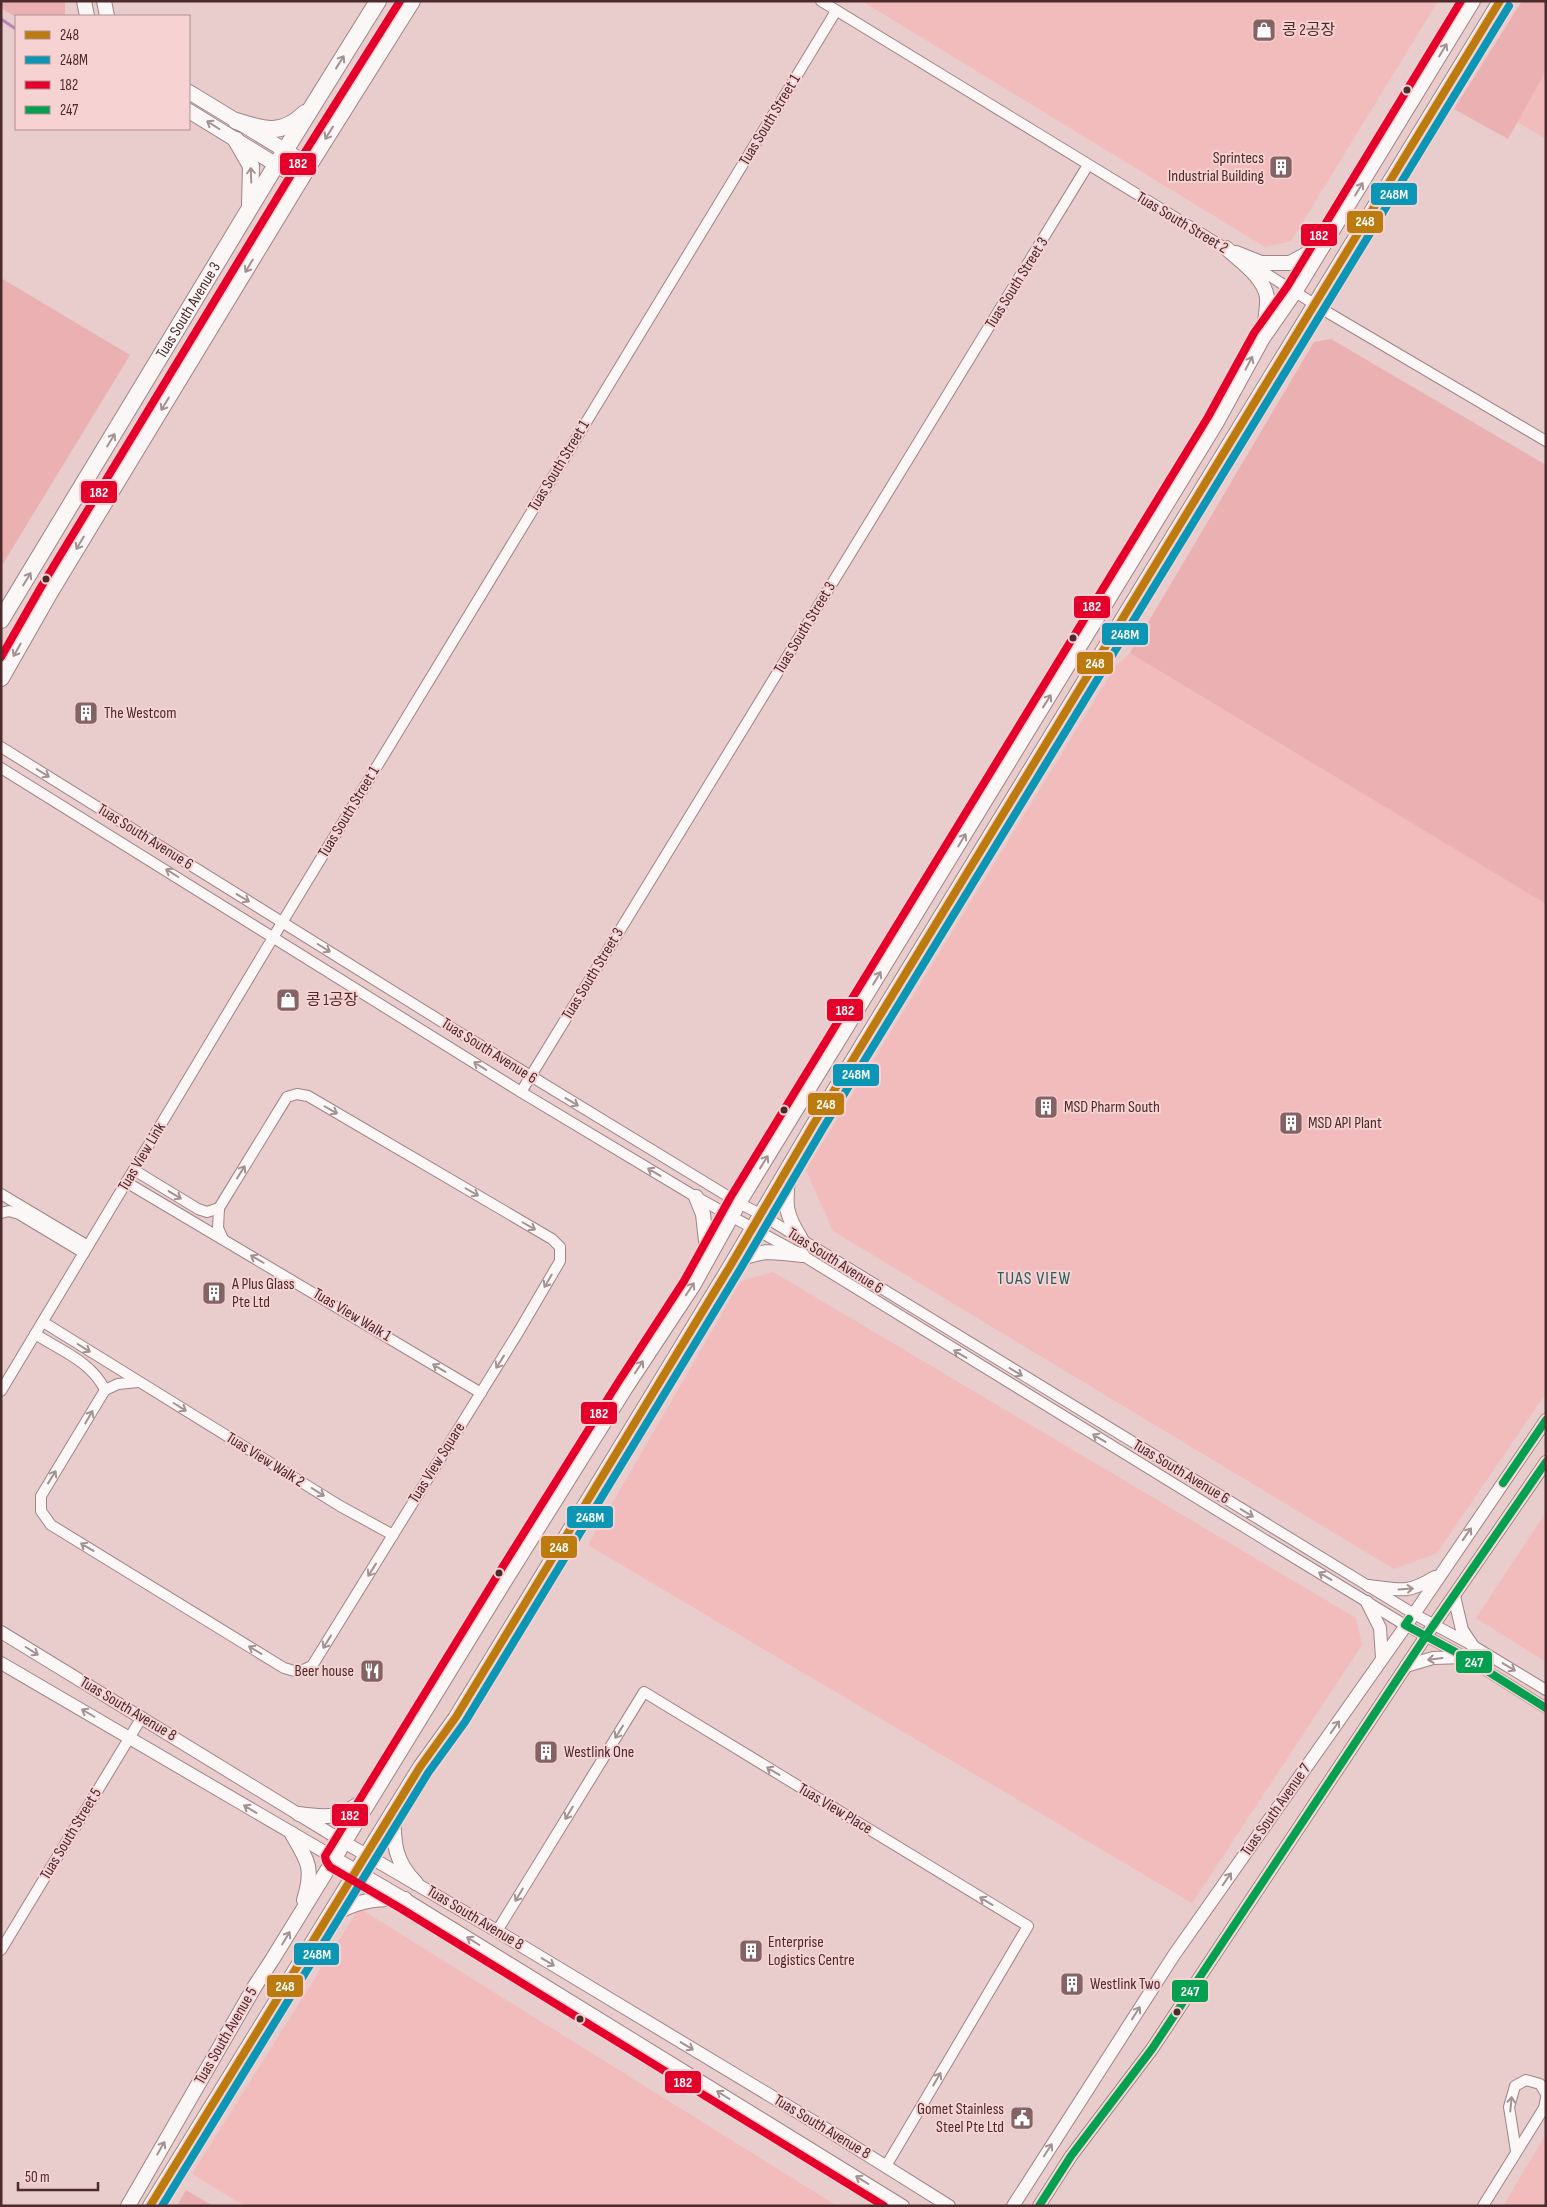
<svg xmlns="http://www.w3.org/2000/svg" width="1547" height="2207" font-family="'Sofia Sans Condensed','Noto Sans KR',sans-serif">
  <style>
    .built { fill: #f2bbbc }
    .green { fill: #ebb0b2 }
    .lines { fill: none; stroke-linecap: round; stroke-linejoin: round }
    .stream { stroke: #b882bd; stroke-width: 3 }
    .minor-casing { stroke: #9f8486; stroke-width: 12 }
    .tertiary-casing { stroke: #9f8486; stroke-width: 14 }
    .secondary-casing { stroke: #9f8486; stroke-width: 16 }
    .primary-casing { stroke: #9f8486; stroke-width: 18 }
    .minor { stroke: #fcf7f7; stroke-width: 10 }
    .tertiary { stroke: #fcf7f7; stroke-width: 12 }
    .secondary { stroke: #fcf7f7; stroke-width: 14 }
    .primary { stroke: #fcf7f7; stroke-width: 16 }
    .bus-1-casing { stroke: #f6d2d2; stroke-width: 11 }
    .bus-2-casing { stroke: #f6d2d2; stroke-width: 11 }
    .bus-3-casing { stroke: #f6d2d2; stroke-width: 11 }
    .bus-4-casing { stroke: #f6d2d2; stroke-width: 11 }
    .bus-1 { stroke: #bc7b0f; stroke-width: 8 }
    .bus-2 { stroke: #0c96b6; stroke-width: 8 }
    .bus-3 { stroke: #e4002b; stroke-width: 8 }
    .bus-4 { stroke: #04a04f; stroke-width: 8 }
    .oneway { stroke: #a49192 }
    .bus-dot { fill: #4d2b2c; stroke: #f6d2d2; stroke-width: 2 }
    .labels { text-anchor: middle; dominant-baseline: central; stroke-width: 4; stroke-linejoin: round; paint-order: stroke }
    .poi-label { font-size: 16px; fill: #4d2b2c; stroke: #f6d2d2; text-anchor: start }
    .street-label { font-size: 16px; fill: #4d2b2c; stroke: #f6d2d2 }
    .neighbourhood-label { font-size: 18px; letter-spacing: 1px; fill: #256061; stroke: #f6d2d2 }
    .line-badge { stroke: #f6d2d2; stroke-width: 2 }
    .badge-label { font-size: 14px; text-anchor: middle; font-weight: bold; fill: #fff }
  </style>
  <rect width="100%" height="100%" fill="#e9cccc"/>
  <g class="built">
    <polygon points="862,1 1438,1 1291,241 1265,247"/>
    <polygon points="1546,71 1546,139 1517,122"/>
    <polygon points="1130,653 1546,904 1546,1393 1437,1553 1394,1569 833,1231 806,1170 1115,667"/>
    <polygon points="773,1272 1356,1618 1362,1645 1192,1903 588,1545 741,1281"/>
    <polygon points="1546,1512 1546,1662 1476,1618"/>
    <polygon points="359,1908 837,2206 245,2206 192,2174"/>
    <polygon points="1546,2134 1546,2206 1503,2206"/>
  </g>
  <g class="green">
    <polygon points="1,1 65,1 65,16 16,17 1,8"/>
    <polygon points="1522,1 1546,1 1546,71 1508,139 1454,109"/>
    <polygon points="1,278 130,355 1,567"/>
    <polygon points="1331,339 1546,465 1546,904 1130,653 1314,342"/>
    <polygon points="186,2190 213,2206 177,2206"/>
  </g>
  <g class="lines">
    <polyline class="stream" points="1,19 16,29"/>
    <g class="minor-casing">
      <g id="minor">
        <polyline points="821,1 1230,251"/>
        <polyline points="1249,263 1327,312 1546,441"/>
        <polyline points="1,747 452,1028 739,1203 760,1214 1414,1614 1472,1645 1546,1690"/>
        <polyline points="1,768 521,1092 696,1197 802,1255 1262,1538 1405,1625 1465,1657 1546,1708"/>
        <polyline points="521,1092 1088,165"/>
        <polyline points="134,1170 198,1209 207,1212 219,1208"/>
        <polyline points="126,1182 481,1393"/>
        <polyline points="1,1194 88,1246"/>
        <polyline points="1,1213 9,1211 19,1214 84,1253"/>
        <polyline points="43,1322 340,1506 393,1535"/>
        <path d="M 35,1334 C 60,1350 92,1362 105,1390"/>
        <polyline points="105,1390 41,1496 41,1511 51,1525 284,1668 298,1672 312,1666 519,1331 560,1261 560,1247 552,1239 308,1096 297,1094 287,1097 219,1208 218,1228 223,1239"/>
        <polyline points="105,1390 118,1384 138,1382"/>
        <polyline points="1,1391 286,916 836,11"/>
        <polyline points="497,1931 644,1692 1028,1926 886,2166"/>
        <polyline points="1,1950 142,1717"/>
        <polyline points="1516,2151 1509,2107 1515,2086 1526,2080 1540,2084 1546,2094"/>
        <polyline points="1483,2206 1544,2108 1546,2098"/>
      </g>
    </g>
    <g class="tertiary-casing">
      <g id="tertiary">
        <path d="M 1369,1586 C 1401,1590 1407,1594 1435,1577"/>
        <polyline points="1454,1596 1462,1630 1472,1645"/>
        <polyline points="1367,1602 1380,1628 1382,1658"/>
        <polyline points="1,1632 344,1842 497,1931 834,2134 949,2206"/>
        <polyline points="1,1663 405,1899 903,2206"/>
        <polyline points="1406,1666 1433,1658 1465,1657"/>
        <polyline points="1013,2206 1174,1955 1414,1614 1546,1420"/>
        <polyline points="1039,2206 1071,2156 1152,2049 1426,1636 1546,1462"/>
      </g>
    </g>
    <g class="secondary-casing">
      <g id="secondary">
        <polyline points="84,1 87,16"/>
        <polyline points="104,1 107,16"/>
        <polyline points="189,92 309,165"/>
        <polyline points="189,111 301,180"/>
        <path d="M 1226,248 C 1240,261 1264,277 1267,297 C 1268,309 1264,324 1263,337"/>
        <polyline points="1236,253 1261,263 1290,263 1323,245"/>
        <path d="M 789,1169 C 786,1202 782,1209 801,1239"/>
        <polyline points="696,1197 703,1214 708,1259"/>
        <path d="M 732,1263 C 760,1249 772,1251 802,1255"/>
        <path d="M 393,1811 C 394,1841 393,1860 416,1883"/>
        <path d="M 299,1814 C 332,1819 340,1817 368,1798"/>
        <path d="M 292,1834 C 308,1861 314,1868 304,1900"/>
        <path d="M 328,1917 C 356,1901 373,1898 405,1899"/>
        <polyline points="128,2206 255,1986 272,1960 508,1576 625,1389 693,1286 739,1203 1217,422 1263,338 1295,292 1473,1"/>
        <polyline points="150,2206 420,1767 456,1717 732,1263 813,1125 1500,1"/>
      </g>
    </g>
    <g class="primary-casing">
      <g id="primary">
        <path d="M 236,121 C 264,130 282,136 305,113"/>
        <polyline points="236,140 251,166 250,206"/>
        <path id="s1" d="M 1,620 L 276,165 L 378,1"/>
        <polyline points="1,678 50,592 309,165 412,1"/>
      </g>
    </g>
    <use href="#minor" class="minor"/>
    <use href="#tertiary" class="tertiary"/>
    <use href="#secondary" class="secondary"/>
    <use href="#primary" class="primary"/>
    <g class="bus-1-casing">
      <polyline id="bus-1" points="150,2206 420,1767 456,1717 732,1263 813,1125 1500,1"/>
    </g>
    <g class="bus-2-casing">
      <polyline id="bus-2" points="162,2206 428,1773 465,1722 741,1268 822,1130 1509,6"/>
    </g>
    <g class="bus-3-casing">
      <g id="bus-3">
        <polyline points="1,657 41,587 300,160 400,1"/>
        <polyline points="884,2206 400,1908 330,1867 326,1861 325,1856 500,1571 617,1384 684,1281 730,1198 1208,417 1254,333 1287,287 1461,1"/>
      </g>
    </g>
    <g class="bus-4-casing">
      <g id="bus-4">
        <polyline points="1503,1483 1546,1420"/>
        <polyline points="1409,1619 1405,1625 1465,1657 1546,1708"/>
        <polyline points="1039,2206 1071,2156 1152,2049 1426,1636 1546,1462"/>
      </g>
    </g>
    <use href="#bus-1" class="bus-1"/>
    <use href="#bus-2" class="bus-2"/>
    <use href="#bus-3" class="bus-3"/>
    <use href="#bus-4" class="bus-4"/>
  </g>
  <defs><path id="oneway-shaft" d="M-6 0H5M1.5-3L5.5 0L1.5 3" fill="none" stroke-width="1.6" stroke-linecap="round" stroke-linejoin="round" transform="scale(1.25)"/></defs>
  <g class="oneway">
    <use href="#oneway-shaft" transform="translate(1443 50) rotate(-59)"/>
    <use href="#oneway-shaft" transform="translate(340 62) rotate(-58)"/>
    <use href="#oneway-shaft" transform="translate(213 125) rotate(-148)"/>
    <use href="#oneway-shaft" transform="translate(329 133) rotate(122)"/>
    <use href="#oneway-shaft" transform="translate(251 175) rotate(-92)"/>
    <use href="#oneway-shaft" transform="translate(1359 189) rotate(-59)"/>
    <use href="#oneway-shaft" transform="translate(249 266) rotate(121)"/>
    <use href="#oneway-shaft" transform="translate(1249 363) rotate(-62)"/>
    <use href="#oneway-shaft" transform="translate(165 404) rotate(121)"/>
    <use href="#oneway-shaft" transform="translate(111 440) rotate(-59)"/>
    <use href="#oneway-shaft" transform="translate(80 543) rotate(121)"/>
    <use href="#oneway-shaft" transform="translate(27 579) rotate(-59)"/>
    <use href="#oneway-shaft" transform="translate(17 650) rotate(120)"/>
    <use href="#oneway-shaft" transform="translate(1047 701) rotate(-58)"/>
    <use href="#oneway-shaft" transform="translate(43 773) rotate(32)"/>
    <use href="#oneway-shaft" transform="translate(962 840) rotate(-59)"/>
    <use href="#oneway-shaft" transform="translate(172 873) rotate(-148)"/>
    <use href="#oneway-shaft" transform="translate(243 898) rotate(31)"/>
    <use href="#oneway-shaft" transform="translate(324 948) rotate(32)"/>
    <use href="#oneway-shaft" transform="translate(877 978) rotate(-59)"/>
    <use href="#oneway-shaft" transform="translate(480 1066) rotate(-148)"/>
    <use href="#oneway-shaft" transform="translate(572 1102) rotate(31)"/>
    <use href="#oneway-shaft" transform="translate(331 1110) rotate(30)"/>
    <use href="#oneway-shaft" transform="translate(764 1162) rotate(-58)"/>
    <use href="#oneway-shaft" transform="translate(241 1172) rotate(-58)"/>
    <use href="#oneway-shaft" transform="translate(654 1172) rotate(-149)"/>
    <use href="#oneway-shaft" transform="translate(472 1192) rotate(30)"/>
    <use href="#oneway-shaft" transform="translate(175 1195) rotate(31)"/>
    <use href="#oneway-shaft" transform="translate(529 1226) rotate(30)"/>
    <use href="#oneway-shaft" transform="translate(257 1259) rotate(-150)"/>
    <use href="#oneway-shaft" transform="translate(548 1281) rotate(120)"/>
    <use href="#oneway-shaft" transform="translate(690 1289) rotate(-57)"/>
    <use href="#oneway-shaft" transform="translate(84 1348) rotate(32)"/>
    <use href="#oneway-shaft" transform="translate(960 1354) rotate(-149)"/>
    <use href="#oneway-shaft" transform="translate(500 1362) rotate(122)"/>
    <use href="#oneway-shaft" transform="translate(639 1367) rotate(-56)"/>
    <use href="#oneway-shaft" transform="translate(439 1368) rotate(-149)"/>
    <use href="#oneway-shaft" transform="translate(1016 1372) rotate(31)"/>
    <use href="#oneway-shaft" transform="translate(180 1407) rotate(32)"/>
    <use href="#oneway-shaft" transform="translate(89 1417) rotate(-60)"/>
    <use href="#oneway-shaft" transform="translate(1099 1438) rotate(-149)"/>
    <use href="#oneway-shaft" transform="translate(52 1477) rotate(-58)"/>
    <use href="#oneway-shaft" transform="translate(318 1492) rotate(32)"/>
    <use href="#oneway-shaft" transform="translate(1247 1513) rotate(31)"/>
    <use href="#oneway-shaft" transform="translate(1467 1534) rotate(-55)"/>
    <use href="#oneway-shaft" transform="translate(87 1547) rotate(-149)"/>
    <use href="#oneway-shaft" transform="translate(372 1570) rotate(122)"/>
    <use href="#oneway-shaft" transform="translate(1325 1576) rotate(-149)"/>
    <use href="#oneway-shaft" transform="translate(1406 1589) rotate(-4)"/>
    <use href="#oneway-shaft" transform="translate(327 1642) rotate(122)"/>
    <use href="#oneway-shaft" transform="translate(255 1650) rotate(-149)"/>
    <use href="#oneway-shaft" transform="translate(32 1651) rotate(32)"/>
    <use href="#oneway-shaft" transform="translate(1435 1659) rotate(173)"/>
    <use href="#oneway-shaft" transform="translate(1509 1667) rotate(31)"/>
    <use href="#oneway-shaft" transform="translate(88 1713) rotate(-150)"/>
    <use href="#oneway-shaft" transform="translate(1335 1727) rotate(-55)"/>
    <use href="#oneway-shaft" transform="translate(619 1732) rotate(122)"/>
    <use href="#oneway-shaft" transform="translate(773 1771) rotate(-149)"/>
    <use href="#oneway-shaft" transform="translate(250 1809) rotate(-149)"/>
    <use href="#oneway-shaft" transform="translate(569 1813) rotate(121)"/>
    <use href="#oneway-shaft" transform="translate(1227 1879) rotate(-55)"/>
    <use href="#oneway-shaft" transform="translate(519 1895) rotate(121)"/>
    <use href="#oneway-shaft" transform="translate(986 1901) rotate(-149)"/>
    <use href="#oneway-shaft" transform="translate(286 1938) rotate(-59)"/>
    <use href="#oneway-shaft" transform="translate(473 1941) rotate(-148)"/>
    <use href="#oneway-shaft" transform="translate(548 1962) rotate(31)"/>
    <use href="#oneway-shaft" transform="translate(1136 2013) rotate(-57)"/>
    <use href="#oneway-shaft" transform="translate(687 2046) rotate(31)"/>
    <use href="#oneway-shaft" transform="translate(937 2079) rotate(-60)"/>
    <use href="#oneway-shaft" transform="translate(723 2095) rotate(-148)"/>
    <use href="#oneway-shaft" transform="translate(1511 2104) rotate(-84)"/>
    <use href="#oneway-shaft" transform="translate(161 2148) rotate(-60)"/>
    <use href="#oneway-shaft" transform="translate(1048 2150) rotate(-57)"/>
    <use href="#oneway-shaft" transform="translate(862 2180) rotate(-148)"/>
  </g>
  <defs>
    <g id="shop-square" transform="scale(1.25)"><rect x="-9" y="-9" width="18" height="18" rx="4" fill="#846364" stroke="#f6d2d2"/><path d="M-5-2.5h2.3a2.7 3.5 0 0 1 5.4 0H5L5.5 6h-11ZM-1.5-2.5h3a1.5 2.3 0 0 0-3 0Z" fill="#fff"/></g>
    <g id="building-square" transform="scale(1.25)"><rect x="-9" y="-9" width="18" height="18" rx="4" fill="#846364" stroke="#f6d2d2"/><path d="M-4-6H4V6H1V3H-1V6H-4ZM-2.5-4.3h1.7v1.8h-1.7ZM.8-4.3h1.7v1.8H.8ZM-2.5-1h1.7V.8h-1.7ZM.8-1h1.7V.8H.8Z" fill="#fff"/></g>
    <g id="restaurant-square" transform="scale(1.25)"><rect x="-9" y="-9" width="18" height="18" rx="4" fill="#846364" stroke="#f6d2d2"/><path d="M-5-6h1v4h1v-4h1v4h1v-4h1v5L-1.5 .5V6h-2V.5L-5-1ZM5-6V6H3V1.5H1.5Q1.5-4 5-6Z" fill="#fff"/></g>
    <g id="civic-square" transform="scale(1.25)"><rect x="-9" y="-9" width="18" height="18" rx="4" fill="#846364" stroke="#f6d2d2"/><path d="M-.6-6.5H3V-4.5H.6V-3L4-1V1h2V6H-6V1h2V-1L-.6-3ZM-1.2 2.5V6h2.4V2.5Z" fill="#fff"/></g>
  </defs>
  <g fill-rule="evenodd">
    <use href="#shop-square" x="1264" y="30"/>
    <use href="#building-square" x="1281" y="167"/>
    <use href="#building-square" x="86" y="713"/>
    <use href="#shop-square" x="288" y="1000"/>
    <use href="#building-square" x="1046" y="1107"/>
    <use href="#building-square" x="1291" y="1123"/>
    <use href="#building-square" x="214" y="1293"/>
    <use href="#restaurant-square" x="372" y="1671"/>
    <use href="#building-square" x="546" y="1752"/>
    <use href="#building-square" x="751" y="1951"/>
    <use href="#building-square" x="1072" y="1984"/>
    <use href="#civic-square" x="1022" y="2118"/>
  </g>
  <g class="bus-dot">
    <circle cx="1407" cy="90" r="4.5"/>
    <circle cx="46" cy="579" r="4.5"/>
    <circle cx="1073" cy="638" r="4.5"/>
    <circle cx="784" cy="1110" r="4.5"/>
    <circle cx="499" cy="1573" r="4.5"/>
    <circle cx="1177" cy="2012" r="4.5"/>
    <circle cx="580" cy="2019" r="4.5"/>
  </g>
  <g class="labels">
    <g class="poi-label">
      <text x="1282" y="30">콩 2공장</text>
      <text x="1264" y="158" text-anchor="end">Sprintecs<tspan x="1264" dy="18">Industrial Building</tspan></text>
      <text x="104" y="713">The Westcom</text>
      <text x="306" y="1000">콩 1공장</text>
      <text x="1064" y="1107">MSD Pharm South</text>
      <text x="1308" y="1123">MSD API Plant</text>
      <text x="232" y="1284">A Plus Glass<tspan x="232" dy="18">Pte Ltd</tspan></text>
      <text x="354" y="1671" text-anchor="end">Beer house</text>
      <text x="564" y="1752">Westlink One</text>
      <text x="768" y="1942">Enterprise<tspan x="768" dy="18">Logistics Centre</tspan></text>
      <text x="1090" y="1984">Westlink Two</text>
      <text x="1004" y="2109" text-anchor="end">Gomet Stainless<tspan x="1004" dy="18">Steel Pte Ltd</tspan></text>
    </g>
    <g class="street-label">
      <text transform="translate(770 120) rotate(-59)">Tuas South Street 1</text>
      <text transform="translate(1182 223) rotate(31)">Tuas South Street 2</text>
      <text transform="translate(1017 283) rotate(-58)">Tuas South Street 3</text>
      <text stroke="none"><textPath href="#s1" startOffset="362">Tuas South Avenue 3</textPath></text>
      <text transform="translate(559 466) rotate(-59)">Tuas South Street 1</text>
      <text transform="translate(805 628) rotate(-59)">Tuas South Street 3</text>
      <text transform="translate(349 812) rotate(-59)">Tuas South Street 1</text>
      <text transform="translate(145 837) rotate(32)">Tuas South Avenue 6</text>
      <text transform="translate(593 974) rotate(-59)">Tuas South Street 3</text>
      <text transform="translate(489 1051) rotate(32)">Tuas South Avenue 6</text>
      <text transform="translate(142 1157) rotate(-59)">Tuas View Link</text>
      <text transform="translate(835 1261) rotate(32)">Tuas South Avenue 6</text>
      <text transform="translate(352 1315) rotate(31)">Tuas View Walk 1</text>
      <text transform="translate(265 1460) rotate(32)">Tuas View Walk 2</text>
      <text transform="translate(437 1463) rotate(-58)">Tuas View Square</text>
      <text transform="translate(1181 1472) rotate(31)">Tuas South Avenue 6</text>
      <text transform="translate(128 1709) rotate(31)">Tuas South Avenue 8</text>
      <text transform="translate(835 1809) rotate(31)">Tuas View Place</text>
      <text transform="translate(1276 1810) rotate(-55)">Tuas South Avenue 7</text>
      <text transform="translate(71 1834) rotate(-59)">Tuas South Street 5</text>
      <text transform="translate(475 1918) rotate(31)">Tuas South Avenue 8</text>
      <text transform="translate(226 2036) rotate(-60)">Tuas South Avenue 5</text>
      <text transform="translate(822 2127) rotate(31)">Tuas South Avenue 8</text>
    </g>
    <g class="neighbourhood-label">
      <text x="1034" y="1278">TUAS VIEW</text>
    </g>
  </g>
  <g class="line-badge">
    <rect x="279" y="152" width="38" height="24" rx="5" fill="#e4002b"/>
    <rect x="1370" y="182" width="48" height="24" rx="5" fill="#0c96b6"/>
    <rect x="1346" y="210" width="38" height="24" rx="5" fill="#bc7b0f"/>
    <rect x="1300" y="223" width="38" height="24" rx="5" fill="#e4002b"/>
    <rect x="80" y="480" width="38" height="24" rx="5" fill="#e4002b"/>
    <rect x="1073" y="595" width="38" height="24" rx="5" fill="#e4002b"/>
    <rect x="1101" y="622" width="48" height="24" rx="5" fill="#0c96b6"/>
    <rect x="1076" y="651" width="38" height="24" rx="5" fill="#bc7b0f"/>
    <rect x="826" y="998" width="38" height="24" rx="5" fill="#e4002b"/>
    <rect x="832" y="1063" width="48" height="24" rx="5" fill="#0c96b6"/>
    <rect x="807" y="1092" width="38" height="24" rx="5" fill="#bc7b0f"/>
    <rect x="580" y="1401" width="38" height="24" rx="5" fill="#e4002b"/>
    <rect x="566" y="1505" width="48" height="24" rx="5" fill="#0c96b6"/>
    <rect x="540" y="1535" width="38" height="24" rx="5" fill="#bc7b0f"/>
    <rect x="1455" y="1650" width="38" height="24" rx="5" fill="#04a04f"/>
    <rect x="331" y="1803" width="38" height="24" rx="5" fill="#e4002b"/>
    <rect x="293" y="1942" width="47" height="24" rx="5" fill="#0c96b6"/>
    <rect x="266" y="1974" width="38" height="24" rx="5" fill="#bc7b0f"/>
    <rect x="1171" y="1979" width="38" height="24" rx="5" fill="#04a04f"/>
    <rect x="664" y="2070" width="38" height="24" rx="5" fill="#e4002b"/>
  </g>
  <g class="badge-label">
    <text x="298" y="168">182</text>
    <text x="1394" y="199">248M</text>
    <text x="1365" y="226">248</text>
    <text x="1319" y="240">182</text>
    <text x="99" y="497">182</text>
    <text x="1092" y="611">182</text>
    <text x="1125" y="639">248M</text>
    <text x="1095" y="668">248</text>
    <text x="845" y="1015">182</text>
    <text x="856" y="1079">248M</text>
    <text x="826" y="1109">248</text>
    <text x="599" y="1418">182</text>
    <text x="590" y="1522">248M</text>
    <text x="559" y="1552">248</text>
    <text x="1474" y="1667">247</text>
    <text x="350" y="1820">182</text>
    <text x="317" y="1959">248M</text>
    <text x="285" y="1991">248</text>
    <text x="1190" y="1996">247</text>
    <text x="683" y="2087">182</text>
  </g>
  <rect width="1547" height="2207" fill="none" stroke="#4d2b2c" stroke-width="5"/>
  <rect x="15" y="15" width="175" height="115" fill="#f6d2d2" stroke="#b28f90"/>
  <rect x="25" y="31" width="25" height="8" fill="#bc7b0f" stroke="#b28f90"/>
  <text x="60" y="40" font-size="15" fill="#4d2b2c">248</text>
  <rect x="25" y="56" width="25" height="8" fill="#0c96b6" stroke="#b28f90"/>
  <text x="60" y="65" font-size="15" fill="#4d2b2c">248M</text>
  <rect x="25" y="81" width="25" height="8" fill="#e4002b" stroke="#b28f90"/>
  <text x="60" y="90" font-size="15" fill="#4d2b2c">182</text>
  <rect x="25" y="106" width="25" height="8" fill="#04a04f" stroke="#b28f90"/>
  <text x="60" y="115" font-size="15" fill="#4d2b2c">247</text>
  <path d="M18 2182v8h80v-8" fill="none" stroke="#4d2b2c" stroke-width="2.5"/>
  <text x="25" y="2182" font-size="15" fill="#4d2b2c" stroke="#f6d2d2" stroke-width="4" paint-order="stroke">50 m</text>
</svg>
